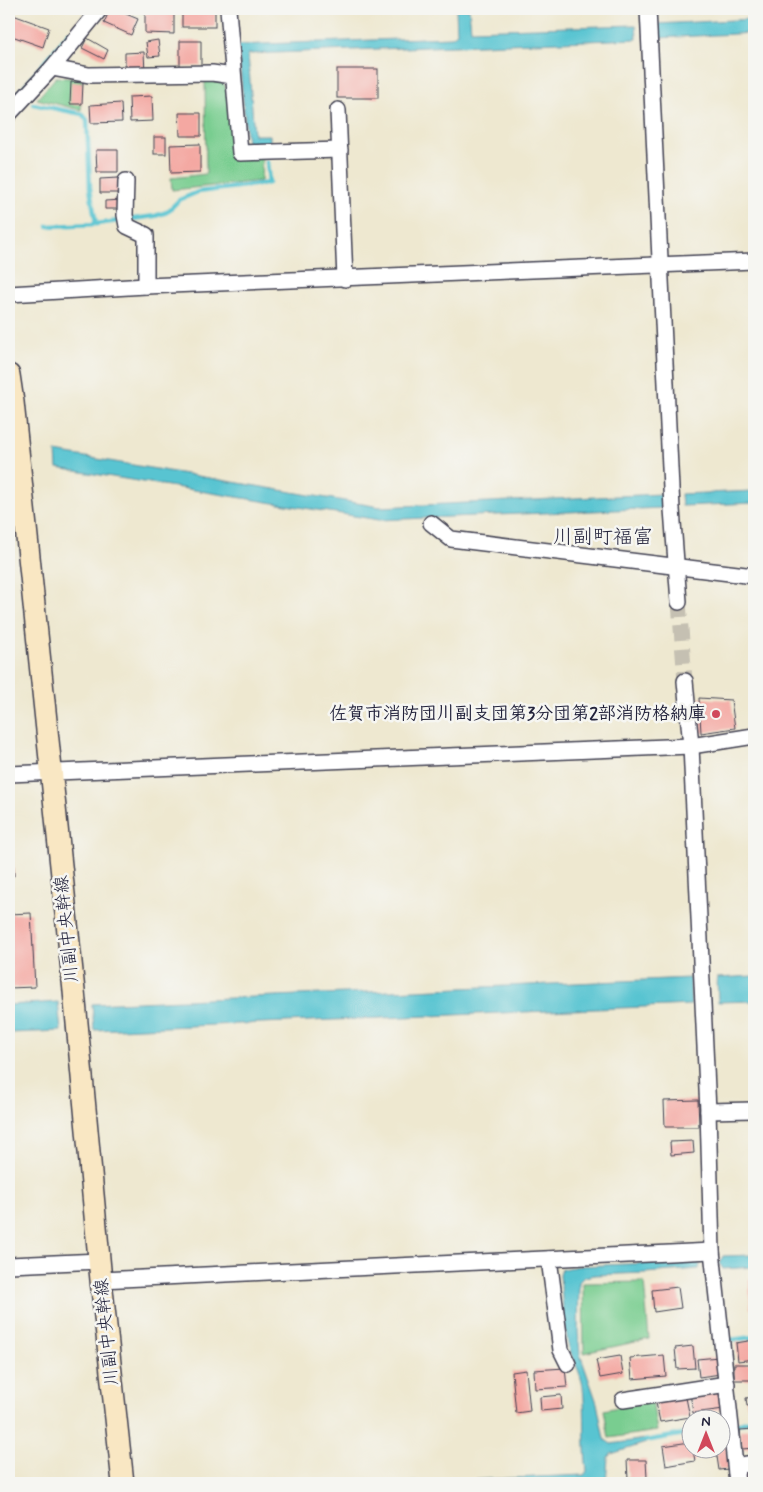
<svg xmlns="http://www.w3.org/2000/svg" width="763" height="1492" font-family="Mynerve,'Klee One',sans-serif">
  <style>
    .green { fill: #79cd90; stroke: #4e7866 }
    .water { fill: #58c4d1; stroke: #3d7386 }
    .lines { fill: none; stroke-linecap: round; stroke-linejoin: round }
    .stream { stroke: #58c4d1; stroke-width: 4.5 }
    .building { fill: #f4a8a2 }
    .street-tunnel { stroke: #c5c0b2; stroke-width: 15; stroke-dasharray: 15 8; stroke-linecap: butt }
    .street-casing { stroke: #414051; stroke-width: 18 }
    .secondary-casing { stroke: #414051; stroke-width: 24 }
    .street { stroke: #fff; stroke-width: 15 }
    .secondary { stroke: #f9e7c3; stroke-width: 21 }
    .poi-dot { fill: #d1495b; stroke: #f6f6f2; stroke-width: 2 }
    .labels { text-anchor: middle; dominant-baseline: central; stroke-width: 5; stroke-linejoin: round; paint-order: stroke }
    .poi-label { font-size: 18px; font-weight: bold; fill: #22223b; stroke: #f6f6f2; text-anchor: end }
    .street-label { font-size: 18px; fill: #22223b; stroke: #f6f6f2 }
    .quarter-label { font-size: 20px; fill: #22223b; stroke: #f6f6f2 }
  </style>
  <rect width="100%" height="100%" fill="#f6f6f2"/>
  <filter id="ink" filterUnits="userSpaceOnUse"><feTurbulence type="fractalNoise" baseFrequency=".02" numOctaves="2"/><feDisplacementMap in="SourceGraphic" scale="10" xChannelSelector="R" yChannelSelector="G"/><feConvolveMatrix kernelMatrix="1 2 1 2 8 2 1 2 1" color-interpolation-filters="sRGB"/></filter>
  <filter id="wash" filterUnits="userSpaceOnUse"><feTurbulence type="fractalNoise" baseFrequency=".0096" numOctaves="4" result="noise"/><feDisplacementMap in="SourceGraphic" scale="20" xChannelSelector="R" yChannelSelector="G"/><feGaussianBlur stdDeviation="1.12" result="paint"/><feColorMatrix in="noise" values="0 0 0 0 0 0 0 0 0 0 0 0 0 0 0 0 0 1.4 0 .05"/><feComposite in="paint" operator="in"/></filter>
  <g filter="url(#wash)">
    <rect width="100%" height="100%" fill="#eee8d0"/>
    <g class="green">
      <polygon points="56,77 82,79 81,110 37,99"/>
      <polygon points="205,79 222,79 232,104 234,158 262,158 261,181 172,190 171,178 206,174"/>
      <polygon points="644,1282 649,1339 584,1353 583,1283"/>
      <polygon points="652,1400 657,1431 609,1438 604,1410"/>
    </g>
    <g class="water">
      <polygon points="456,9 469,9 471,30 636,25 637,39 248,54 254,135 270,135 270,143 247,144 238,45 452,37 457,33"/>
      <polygon points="754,19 754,33 657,38 657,24"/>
      <polygon points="56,452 380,507 662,494 662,508 379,520 57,468"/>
      <polygon points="754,491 754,503 682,506 681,494"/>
      <polygon points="754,976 754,1001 718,1002 717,978"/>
      <polygon points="690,978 691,1005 94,1030 92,1004"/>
      <polygon points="58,1002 61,1031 9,1033 9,1005"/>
      <polygon points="754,1255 754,1267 723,1269 720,1264 723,1256"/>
      <path d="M 698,1261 L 700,1265 L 699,1269 L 645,1273 L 594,1275 L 584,1277 L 579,1282 L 578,1332 L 580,1354 L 597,1403 L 604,1439 L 611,1444 L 645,1439 L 646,1443 L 611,1454 L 608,1457 L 606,1483 L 397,1483 L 584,1475 L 587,1471 C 583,1443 586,1415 583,1387 C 581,1372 572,1359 568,1344 C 564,1322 562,1298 560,1275 L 562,1269 L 580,1266 Z"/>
    </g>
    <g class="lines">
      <g class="stream">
        <polyline points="19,93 69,33"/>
        <polyline points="33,104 82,114 87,120 90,188 96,224"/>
        <polyline points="48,226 96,224 155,216 167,212 179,200 198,192 269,183 267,162"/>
        <polyline points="730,1340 754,1337"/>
        <polyline points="736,1424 754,1419"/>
        <polyline points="645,1441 690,1433"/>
      </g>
    </g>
    <g id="blocks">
      <g class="building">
        <polygon points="110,9 114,9 138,19 131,35 104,23"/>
        <rect x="182" y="9" width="33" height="18"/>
        <polygon points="145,12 174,12 174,34 145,33"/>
        <polygon points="13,15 49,28 43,47 9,35 9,27"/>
        <polygon points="87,38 108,50 104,59 82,48"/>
        <polygon points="158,40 160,56 148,57 146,42"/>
        <polygon points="180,41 201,41 201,66 180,67"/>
        <polygon points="144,52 145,73 125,74 125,53"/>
        <rect x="337" y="69" width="41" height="29"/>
        <polygon points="71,82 83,83 82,104 70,104"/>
        <polygon points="152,96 153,121 130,122 129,97"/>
        <polygon points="121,103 122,122 91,123 90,105"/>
        <polygon points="179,113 201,113 201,136 180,136"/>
        <rect x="154" y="137" width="12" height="17"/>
        <polygon points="200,144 200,172 171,173 170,145"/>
        <polygon points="96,150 118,150 118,172 97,172"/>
        <polygon points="118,178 118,193 100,193 100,179"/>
        <polygon points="122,200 122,209 105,209 105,201"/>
        <polygon points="699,698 731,700 735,728 701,733"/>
        <polygon points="9,809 11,809 14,876 9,876"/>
        <polygon points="31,913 35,987 9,988 9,914"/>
        <polygon points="698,1100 699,1127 665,1127 664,1101"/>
        <polygon points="693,1141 694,1153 671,1155 670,1142"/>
        <polygon points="749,1280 754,1280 754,1309 750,1309"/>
        <polygon points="678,1287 681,1308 654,1312 652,1290"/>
        <polygon points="754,1340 754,1359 738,1361 736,1343"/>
        <polygon points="693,1346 695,1368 677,1369 675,1348"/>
        <polygon points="664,1355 666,1376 632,1379 630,1358"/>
        <polygon points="620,1356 623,1374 600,1378 596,1360"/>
        <polygon points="719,1357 721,1374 699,1377 697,1359"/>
        <rect x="734" y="1364" width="20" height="16"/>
        <polygon points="565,1368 567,1387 535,1389 534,1370"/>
        <polygon points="526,1370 530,1411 516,1413 512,1372"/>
        <polygon points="722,1389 724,1409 693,1413 690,1393"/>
        <polygon points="685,1393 690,1417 660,1422 655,1398"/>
        <polygon points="561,1395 562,1409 541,1411 540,1397"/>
        <polygon points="754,1397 754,1405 747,1406 746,1398"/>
        <polygon points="754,1429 754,1448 742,1449 740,1430"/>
        <polygon points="690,1442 690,1450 693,1450 695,1461 666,1466 663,1446"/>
        <polygon points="726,1444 729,1469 719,1470 716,1450 720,1450 720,1445"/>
        <polygon points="627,1460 646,1460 647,1478 628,1479"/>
        <polygon points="754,1472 754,1483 740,1483 739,1474"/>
      </g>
    </g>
  </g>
  <g filter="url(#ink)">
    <use href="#blocks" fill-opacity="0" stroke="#414051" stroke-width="1"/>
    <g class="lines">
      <polyline class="street-tunnel" points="679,602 685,681"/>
      <g class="street-casing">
        <g id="street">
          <polyline points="228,9 240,153 340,150"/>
          <polyline points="648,9 672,509 679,602"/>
          <polyline points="52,68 89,75 212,73 233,76"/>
          <polyline points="338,110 345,279"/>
          <polyline points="9,114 52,68 100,9"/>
          <polyline points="126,181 125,215 127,226 146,235 146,286"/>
          <polyline points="9,294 146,286 754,261"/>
          <polyline points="431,523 451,539 754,576"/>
          <polyline points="685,681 691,746 708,1111 712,1251 737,1483"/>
          <polyline points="9,774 691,746 754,736"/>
          <polyline points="708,1111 754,1110"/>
          <polyline points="549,1259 561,1350 568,1364"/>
          <polyline points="9,1265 100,1261"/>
          <polyline points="101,1280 712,1251"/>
          <polyline points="623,1400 727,1384"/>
          <polyline points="736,1472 741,1465 754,1463"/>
        </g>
      </g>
      <g class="secondary-casing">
        <polyline id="secondary" points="9,375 13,402 74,991 101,1280 123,1483"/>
      </g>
      <use href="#street" class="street"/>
      <use href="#secondary" class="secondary"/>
    </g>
  </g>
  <circle class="poi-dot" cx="716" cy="714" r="5"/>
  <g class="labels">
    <g class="poi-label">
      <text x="706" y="714">佐賀市消防団川副支団第3分団第2部消防格納庫</text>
    </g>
    <g class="street-label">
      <text transform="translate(67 929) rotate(-96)">川副中央幹線</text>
      <text transform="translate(107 1332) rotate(-96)">川副中央幹線</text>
    </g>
    <g class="quarter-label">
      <text x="603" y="537">川副町福富</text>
    </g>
  </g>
  <rect width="763" height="1492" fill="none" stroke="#f6f6f2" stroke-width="30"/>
  <g transform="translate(706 1434)"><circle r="24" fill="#f6f6f2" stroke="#a1a1a9"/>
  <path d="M0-4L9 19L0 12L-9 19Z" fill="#d1495b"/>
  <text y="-8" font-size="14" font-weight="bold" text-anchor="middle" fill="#22223b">N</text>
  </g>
</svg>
